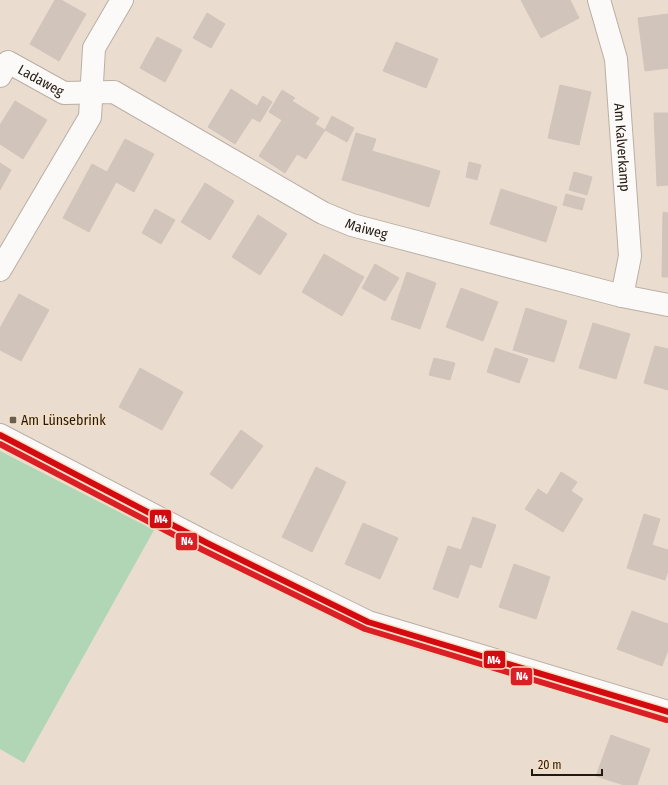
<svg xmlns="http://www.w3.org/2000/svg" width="668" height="785" font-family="'Fira Sans Condensed',sans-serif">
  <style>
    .green { fill: #b0d6b5 }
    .building { fill: #d1c4bb; stroke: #d1c4bb }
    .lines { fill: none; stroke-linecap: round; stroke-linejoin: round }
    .street-casing { stroke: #b9afa4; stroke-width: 24 }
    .street { stroke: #fcfaf8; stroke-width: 22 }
    .bus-1-casing { stroke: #f6dec3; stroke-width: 9 }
    .bus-2-casing { stroke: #f6dec3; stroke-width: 9 }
    .bus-1 { stroke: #d40a11; stroke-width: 6 }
    .bus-2 { stroke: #db1f26; stroke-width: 6 }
    .poi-dot { fill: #685e52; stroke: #f6dec3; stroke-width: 1.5 }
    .labels { text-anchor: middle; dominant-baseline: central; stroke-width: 3; stroke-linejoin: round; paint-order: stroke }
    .street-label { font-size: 14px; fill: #22190f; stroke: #f6dec3 }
    .poi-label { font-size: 14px; fill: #22190f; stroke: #f6dec3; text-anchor: start }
    .line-badge { stroke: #f6dec3; stroke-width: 1.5 }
    .badge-label { font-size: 11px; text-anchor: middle; font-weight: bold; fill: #fff }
  </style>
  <rect width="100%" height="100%" fill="#eaddcf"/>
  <polygon class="green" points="0,451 154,530 24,763 0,749"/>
  <g class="building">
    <polygon points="55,0 61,0 86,14 59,61 30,44"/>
    <polygon points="521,0 570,0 579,18 541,38"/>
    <polygon points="207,13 225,24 211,48 193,38"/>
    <polygon points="668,14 668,68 645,71 638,18"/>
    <polygon points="157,37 182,50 165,82 140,68"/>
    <polygon points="396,42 438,59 426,88 383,71"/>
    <polygon points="560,85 591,92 579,145 548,138"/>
    <polygon points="231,89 257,106 263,96 272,102 260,122 252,118 235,144 208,127"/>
    <polygon points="282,90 295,98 292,101 319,118 315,124 325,130 306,159 297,154 285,173 259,156 282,120 269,112"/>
    <polygon points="15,101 47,120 23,159 0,144 0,125"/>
    <polygon points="654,113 668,113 668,185 657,186"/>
    <polygon points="332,116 354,128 347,142 325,130"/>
    <polygon points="356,133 376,139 372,151 389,156 378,191 342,180"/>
    <polygon points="125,139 154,154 134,192 116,182 89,232 63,218 92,164 107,172"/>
    <polygon points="389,156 440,171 429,207 378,191"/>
    <polygon points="469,162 481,165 477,180 466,177"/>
    <polygon points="0,163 11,170 0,190"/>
    <polygon points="574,172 592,177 587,195 569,190"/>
    <polygon points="205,183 234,201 210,240 181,222"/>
    <polygon points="501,189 529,198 518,233 490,224"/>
    <polygon points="566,194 585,199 582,210 563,205"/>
    <polygon points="529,198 557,207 546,242 518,233"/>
    <polygon points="155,209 175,220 161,244 142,233"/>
    <polygon points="663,212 668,213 668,277 662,277"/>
    <polygon points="258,215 287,234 260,275 232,257"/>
    <polygon points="324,254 364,277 342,316 302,292"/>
    <polygon points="375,264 399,278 385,301 362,288"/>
    <polygon points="407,272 436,283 420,329 391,319"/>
    <polygon points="461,288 498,302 483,341 446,327"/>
    <polygon points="19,294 49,310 21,361 0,350 0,328"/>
    <polygon points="526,308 567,321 554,362 513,350"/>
    <polygon points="593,323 630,334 616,379 579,368"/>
    <polygon points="655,346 668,349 668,390 644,383"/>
    <polygon points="495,348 528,359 519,383 487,372"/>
    <polygon points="434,358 455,363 450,380 429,375"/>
    <polygon points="140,368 183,392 162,430 119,407"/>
    <polygon points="241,430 263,446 232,489 210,474"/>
    <polygon points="316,467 346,482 312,552 282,537"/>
    <polygon points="561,472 577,482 571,491 583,499 563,532 525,509 538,489 547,495"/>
    <polygon points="644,514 660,519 652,545 668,550 668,570 665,580 627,568"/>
    <polygon points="473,517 496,525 481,568 470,564 458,598 433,589 448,546 461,550"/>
    <polygon points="363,523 398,538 380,579 345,564"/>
    <polygon points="514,564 550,577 536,619 499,607"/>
    <polygon points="632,611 668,624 668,650 662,666 617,649"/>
    <polygon points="611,735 650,749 637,785 624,785 596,776"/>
  </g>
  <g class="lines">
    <g class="street-casing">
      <g id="street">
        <path id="s1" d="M 599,0 L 616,59 L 630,256 L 622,296"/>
        <path id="s2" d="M 0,76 L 8,62 L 64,93 L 114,92 L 323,213 L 352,225 L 622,296 L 668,305"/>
        <polyline points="0,270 90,117 94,48 122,0"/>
        <polyline points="0,435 207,543 368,622 668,712"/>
      </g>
    </g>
    <use href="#street" class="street"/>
    <g class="bus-1-casing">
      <polyline id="bus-1" points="0,435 207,543 368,622 668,712"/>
    </g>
    <g class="bus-2-casing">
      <polyline id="bus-2" points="0,444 203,550 365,629 666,720"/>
    </g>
    <use href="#bus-1" class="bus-1"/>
    <use href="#bus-2" class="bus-2"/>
  </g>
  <rect class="poi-dot" x="9" y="416" width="8" height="8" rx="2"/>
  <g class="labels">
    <g class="street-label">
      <text stroke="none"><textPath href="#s2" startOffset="54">Ladaweg</textPath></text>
      <text stroke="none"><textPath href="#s1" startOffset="150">Am Kalverkamp</textPath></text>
      <text stroke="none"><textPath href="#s2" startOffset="418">Maiweg</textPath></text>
    </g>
    <g class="poi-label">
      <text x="21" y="420">Am Lünsebrink</text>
    </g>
  </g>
  <g class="line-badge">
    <rect x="149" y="509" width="23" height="20" rx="4" fill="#d40a11"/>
    <rect x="175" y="532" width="23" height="19" rx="4" fill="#db1f26"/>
    <rect x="483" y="650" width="23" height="19" rx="4" fill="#d40a11"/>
    <rect x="510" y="667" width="23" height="19" rx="4" fill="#db1f26"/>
  </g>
  <g class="badge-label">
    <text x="161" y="523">M4</text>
    <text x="187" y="545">N4</text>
    <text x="494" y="664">M4</text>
    <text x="522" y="680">N4</text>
  </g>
  <path d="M532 769v6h70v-6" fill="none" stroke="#22190f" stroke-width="2"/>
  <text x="538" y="769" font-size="12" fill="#22190f" stroke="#f6dec3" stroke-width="3" paint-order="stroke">20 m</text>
</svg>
